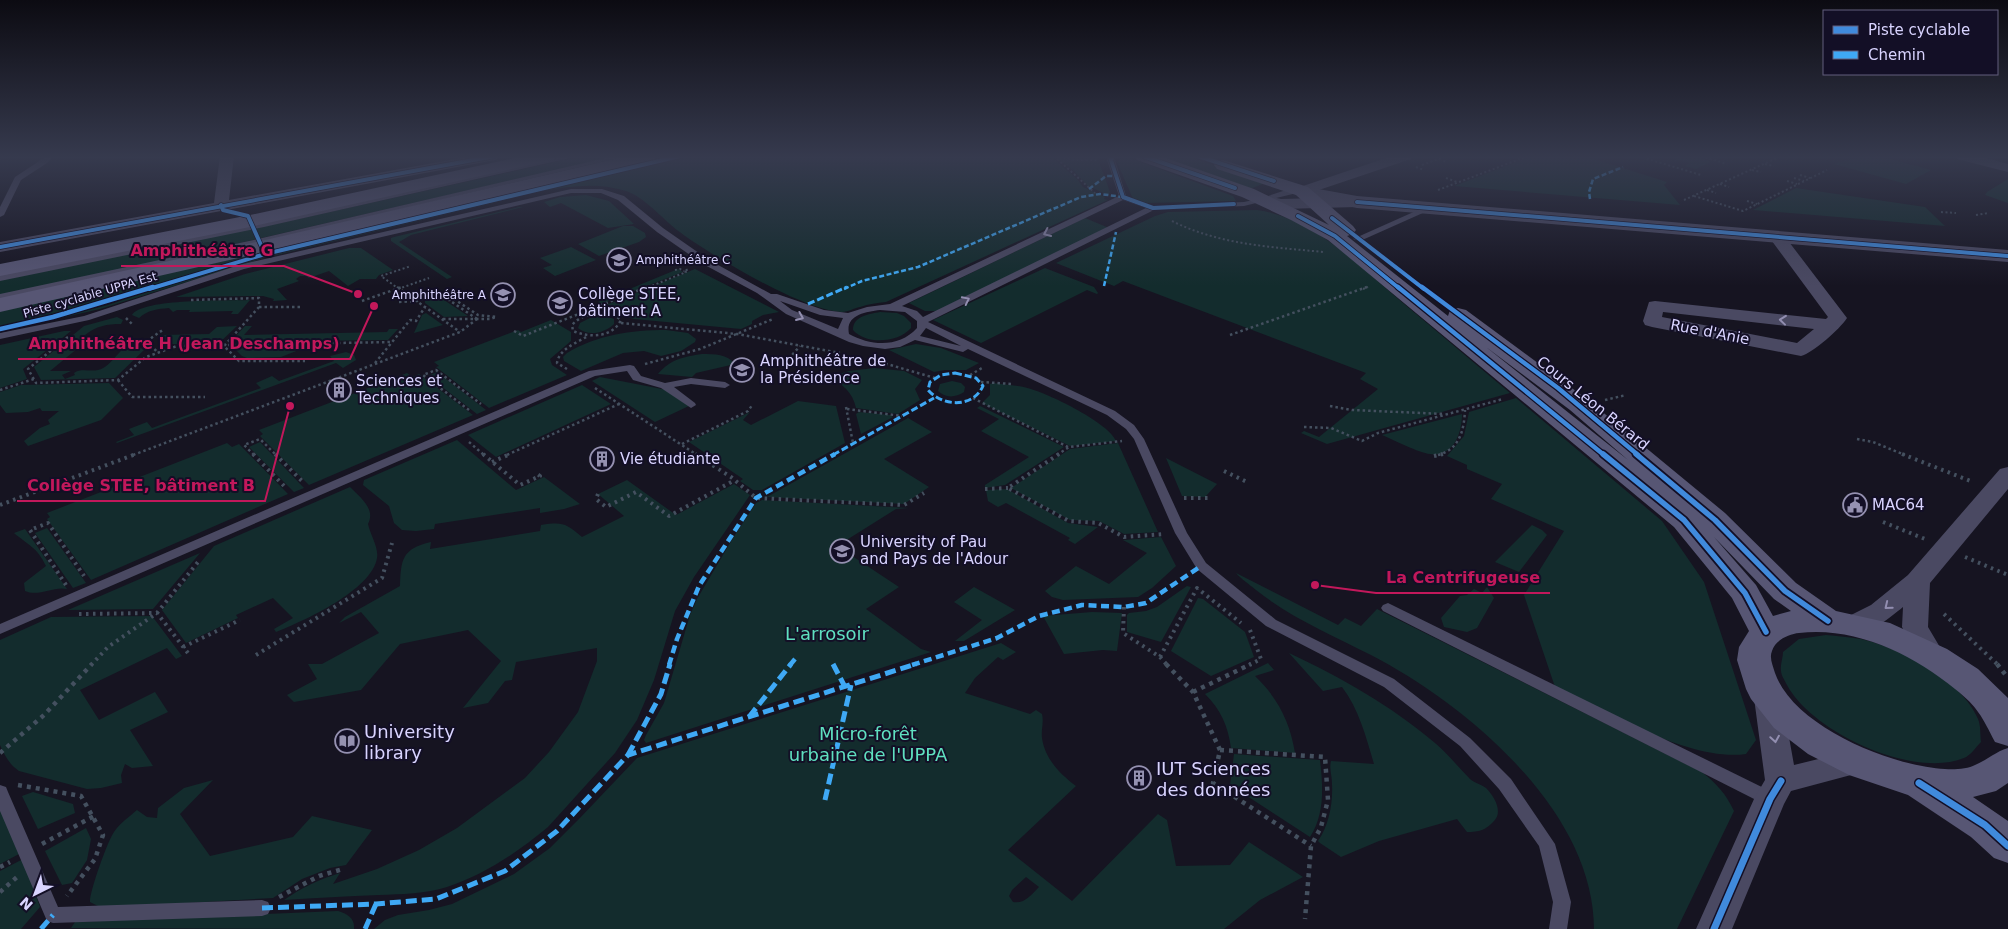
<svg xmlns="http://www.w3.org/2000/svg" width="2008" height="929" font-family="'DejaVu Sans',sans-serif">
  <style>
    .green { fill: #132c2d; fill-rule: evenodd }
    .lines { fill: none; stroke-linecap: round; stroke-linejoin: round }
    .path-far3 { stroke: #44505f; stroke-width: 2; stroke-dasharray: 2 2.5; stroke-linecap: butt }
    .path-far2 { stroke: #44505f; stroke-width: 2.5; stroke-dasharray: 2.5 3; stroke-linecap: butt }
    .path-far1 { stroke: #44505f; stroke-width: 4; stroke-dasharray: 2.5 4.5; stroke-linecap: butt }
    .path { stroke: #44505f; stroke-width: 4.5; stroke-dasharray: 4 5; stroke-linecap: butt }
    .service { fill: #4a4962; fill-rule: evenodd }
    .minor { fill: #4a4962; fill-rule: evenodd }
    .tertiary { fill: #4a4962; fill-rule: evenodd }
    .secondary { fill: #575674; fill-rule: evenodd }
    .quiet-far3 { stroke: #3fa9f5; stroke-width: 2.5; stroke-dasharray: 5 2.5; stroke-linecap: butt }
    .quiet-far2 { stroke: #3fa9f5; stroke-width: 3; stroke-dasharray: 7 3; stroke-linecap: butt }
    .quiet-far1 { stroke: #3fa9f5; stroke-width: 4.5; stroke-dasharray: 8 4.5; stroke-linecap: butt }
    .quiet { stroke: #3fa9f5; stroke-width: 5; stroke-dasharray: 11 5; stroke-linecap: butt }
    .cycleway-far3-casing { stroke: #130f26; stroke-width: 5.5 }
    .cycleway-far2-casing { stroke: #130f26; stroke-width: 7 }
    .cycleway-far1-casing { stroke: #130f26; stroke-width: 9 }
    .cycleway-casing { stroke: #130f26; stroke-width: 10 }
    .cycleway-far3 { stroke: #408adc; stroke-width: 4 }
    .cycleway-far2 { stroke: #408adc; stroke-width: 4.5 }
    .cycleway-far1 { stroke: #408adc; stroke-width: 5.5 }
    .cycleway { stroke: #408adc; stroke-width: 7 }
    .oneway { stroke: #928eb0 }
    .labels { text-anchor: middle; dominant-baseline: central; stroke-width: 4; stroke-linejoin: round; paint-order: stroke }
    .far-poi-label { font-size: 12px; fill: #d9d4ff; stroke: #130f26; text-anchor: start }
    .far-street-label { font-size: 12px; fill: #d9d4ff; stroke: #130f26 }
    .poi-label { font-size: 15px; fill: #d9d4ff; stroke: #130f26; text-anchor: start }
    .street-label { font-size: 15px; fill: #d9d4ff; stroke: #130f26 }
    .near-park-label { font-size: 18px; fill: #5fe0c0; stroke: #130f26 }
    .near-poi-label { font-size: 18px; fill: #d9d4ff; stroke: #130f26; text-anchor: start }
    .leader { fill: none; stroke: #c2185b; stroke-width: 2 }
    .callout-dot { fill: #c2185b; stroke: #130f26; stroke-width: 2 }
    .callout-label { font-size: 16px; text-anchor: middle; font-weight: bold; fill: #c2185b; stroke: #130f26; stroke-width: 4; stroke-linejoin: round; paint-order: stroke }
  </style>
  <rect width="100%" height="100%" fill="#161421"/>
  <g class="green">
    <polygon points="582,156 617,156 166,260 0,295 0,279 271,225"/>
    <path d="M 688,156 L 1051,156 L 1078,180 L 1083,187 L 1105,197 L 1104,199 L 1108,200 L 886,302 C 877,303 869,304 860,307 C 854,308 848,312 842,312 C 805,312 707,253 677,230 C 663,219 643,196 626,191 C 599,182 570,186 543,191 L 264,258 L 100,309 L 0,332 L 108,305 L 207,272 L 275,253 Z"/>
    <polygon points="1055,156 1097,156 1110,192 1108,195 1088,186 1074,171"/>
    <polygon points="1157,156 1187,156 1265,183 1250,189"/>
    <polygon points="1532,156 1585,156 1667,182 1664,185 1680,205 1454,186"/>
    <polygon points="1684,156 1697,156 1711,162 1696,169 1685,166 1690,163 1679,160 1671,162"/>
    <path d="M 1860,156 L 1879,156 L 1931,170 L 1906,184 L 1834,164 C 1843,160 1851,160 1860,156 Z"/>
    <polygon points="1127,157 1233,196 1236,201 1144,203 1133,199 1117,162 1121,158"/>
    <polygon points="2008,179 2008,203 1985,195 1987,192"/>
    <polygon points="1796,188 1925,207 1945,226 1753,210"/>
    <polygon points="586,195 609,201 634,224 608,228 561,203 550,207 544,202 560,197"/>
    <polygon points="519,207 523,207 411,235 399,242 452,277 447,279 391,241 391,238 394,237"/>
    <path d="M 1257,210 C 1314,218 1360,267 1403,303 C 1439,333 1474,363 1510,393 L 1327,444 L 1301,433 L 1304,431 L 1319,437 L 1378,389 L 1360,379 L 1366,373 L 1123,281 L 1114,286 L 1056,263 L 1155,216 L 1168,212 Z"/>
    <polygon points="1085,218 1109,228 937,311 925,311 909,303"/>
    <polygon points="623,226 633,226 645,233 646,237 639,242 599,256 578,244"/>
    <polygon points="571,247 596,260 555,276 543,268 552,265 540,258"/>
    <polygon points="349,248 361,248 393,270 379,275 376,279 360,279 348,286 329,271 309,278 306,276 300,276 296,279 299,281 277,289 287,300 273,301 274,299 263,296 176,297 245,274"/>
    <polygon points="274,250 206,269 106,301 0,327 0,310"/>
    <polygon points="1045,268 1094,287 1098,293 1097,294 1087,290 981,343 933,320"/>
    <polygon points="678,269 683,272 601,304 598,302"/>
    <polygon points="695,269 779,312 763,315 752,321 752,324 741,329 634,319 615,313 604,306"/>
    <polygon points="438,296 468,316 444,317 425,303 425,300"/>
    <path d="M 250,300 L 238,314 L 231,314 L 233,311 L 189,312 L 190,310 L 177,310 L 173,312 L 169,308 C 157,309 148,310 139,318 L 132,315 C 142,298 229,301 250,300 Z"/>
    <path d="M 880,312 L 897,313 L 904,316 L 911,323 L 911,328 C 898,343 866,345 853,330 C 853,316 869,314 880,312 Z"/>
    <polygon points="426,313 443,325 414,333 422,315"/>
    <path d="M 594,316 L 606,316 L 614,319 L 614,324 C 605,333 588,337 578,328 L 580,323 Z"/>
    <path d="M 117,317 L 123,320 L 121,324 C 107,324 96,326 85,335 L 89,339 L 50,371 L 71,371 L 62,375 L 65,379 L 75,375 L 74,373 C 81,368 90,372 98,370 C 117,366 121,334 144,350 L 115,378 L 41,380 L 34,367 L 84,326 Z"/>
    <polygon points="551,320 571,332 571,341 550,359 552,365 567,375 489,408 436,367 439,366 434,362 518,330 521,332"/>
    <polygon points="237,326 218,344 169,344 163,342 160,339 161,335 209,334 217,327"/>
    <polygon points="245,326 252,326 244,335 387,332 389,329 398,329 388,340 232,342 231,341"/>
    <path d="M 666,330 L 688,333 L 696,339 L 695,342 L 681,351 L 661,356 L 644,351 L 623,353 L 581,371 L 564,361 L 563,357 L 567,353 C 597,335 631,330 666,330 Z"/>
    <polygon points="64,331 71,331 23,369 27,379 0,388 0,345"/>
    <polygon points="916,344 941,348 979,363 966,370 945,370 934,372 889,350"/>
    <polygon points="332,345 315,351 309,346 281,357 247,358 242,356 233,347"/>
    <polygon points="346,352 354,355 356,360 343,368 336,363 117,443 116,442 134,435 129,429 147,422 152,428 261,388 256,383 272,376 279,381 334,361 330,356"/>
    <path d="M 702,354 C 715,354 727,354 735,364 L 696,373 L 692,377 L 658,374 C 671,359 683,357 702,354 Z"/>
    <path d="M 874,368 L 904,371 L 922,380 L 915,389 L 920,400 L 898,414 L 856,408 C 853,393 843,384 829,377 L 849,371 Z"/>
    <polygon points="437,372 486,410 477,414 428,376"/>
    <polygon points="407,373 412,377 419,374 473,415 309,485 260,436 263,434 259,430"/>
    <polygon points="600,377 667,390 691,405 655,422 592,381"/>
    <path d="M 952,381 L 961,383 L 965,387 L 964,392 C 955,398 945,398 938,391 L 940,384 Z"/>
    <polygon points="109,383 123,398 101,420 28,446 24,441 40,428 50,424 48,420 59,411 42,411 40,408 28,412 6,413 0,405 0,392 21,385"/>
    <path d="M 993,383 C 1005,385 1019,385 1031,389 C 1051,395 1109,423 1116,441 L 1070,446 L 982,403 L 990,395 L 990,384 Z"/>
    <polygon points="582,385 611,404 496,457 468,435"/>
    <path d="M 1516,398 L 1662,521 L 1704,582 L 1756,740 L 1746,754 C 1689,762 1606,711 1555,687 L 1524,595 L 1564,531 L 1491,499 L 1502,484 L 1467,469 L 1467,465 L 1447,456 L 1464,436 L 1469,412 Z"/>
    <polygon points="798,401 836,406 845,443 762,490 753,490 740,481 743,479 689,442 750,412 743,420 751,425"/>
    <polygon points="980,406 1064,447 1005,485 985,488 985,485 1029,457 981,431 999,419 977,408"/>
    <polygon points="859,412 890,415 893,417 861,434 856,414"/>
    <path d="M 1462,414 C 1462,433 1454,457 1430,454 C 1419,453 1394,440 1382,435 Z"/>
    <polygon points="908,418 932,432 884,459 929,487 904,504 767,497"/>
    <polygon points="457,440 516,490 544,477 580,504 564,509 540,513 540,508 435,524 434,529 416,531 402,530 394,523 389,506 363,485 364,480"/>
    <polygon points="260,442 304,488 294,492 249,447"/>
    <polygon points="227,443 232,447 239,444 288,494 91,580 47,519 50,517 47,513"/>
    <polygon points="1118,443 1158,532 1124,534 1099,521 1070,520 1011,488 1070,449"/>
    <polygon points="1166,458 1217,484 1205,497 1182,496"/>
    <path d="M 627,480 L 676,515 L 734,484 L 750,495 L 694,577 L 675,611 L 654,680 L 637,720 L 615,753 L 548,827 C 518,852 484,875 447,887 C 426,894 401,894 379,895 C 347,896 316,898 284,900 C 301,888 320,879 340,873 L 333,884 L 377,869 L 419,850 L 457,828 L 525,778 L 549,752 L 578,712 L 597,661 L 597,648 L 516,662 L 512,680 L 505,681 L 488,703 L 463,708 L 501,661 L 468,630 L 400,644 L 361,690 L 294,702 L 287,695 L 317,679 L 308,664 L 322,664 L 379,633 L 361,612 L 339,623 L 345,617 L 400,586 C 401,559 402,549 431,542 L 430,549 L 540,531 L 541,525 C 563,522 565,523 582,537 L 624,516 L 598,494 Z"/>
    <path d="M 350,487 C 360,497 376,509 368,524 C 370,534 379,548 377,558 C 372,590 304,621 276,632 L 274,629 L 293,618 L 273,598 L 236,615 L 238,618 L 186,643 L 162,610 L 214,546 Z"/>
    <polygon points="1007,489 1068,523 1098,527 1075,544 1068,540 1070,538 1006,503 998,507 988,501 986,490"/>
    <polygon points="762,500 909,508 896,509 837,546 899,587 866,609 921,649 931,652 646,743 644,740 646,735 664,703 690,615 697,599 733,538 756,503"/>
    <polygon points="1532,525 1542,530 1547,535 1519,572 1495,562"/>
    <polygon points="47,528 86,583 73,588 35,533"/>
    <path d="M 25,529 L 67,589 C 53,586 39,597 25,591 L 24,583 L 46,566 C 37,547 28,545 14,533 Z"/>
    <polygon points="1161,537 1176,566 1152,588 1138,597 1063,600 1052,597 1045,591 1076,566 1109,584 1147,553 1123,540"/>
    <polygon points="200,553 153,609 68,610"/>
    <path d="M 1236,573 L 1338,625 L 1345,618 L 1361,626 L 1377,609 L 1702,772 C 1717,784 1726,794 1734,811 L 1677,929 L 1594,929 C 1594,811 1467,705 1371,655 C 1332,635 1291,618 1256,590 C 1249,584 1241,579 1236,573 Z"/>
    <polygon points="1187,586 1191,587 1161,642 1127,632 1127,615 1129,613 1146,611 1157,607"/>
    <polygon points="974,587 1015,610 964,641 955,641 982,620 954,602"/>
    <polygon points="1487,587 1494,598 1477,628 1467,632 1444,627 1441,618 1460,596 1467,595 1474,589 1482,593"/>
    <polygon points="1198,598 1203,599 1245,632 1254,657 1211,676 1171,651"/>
    <polygon points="1092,612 1122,613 1117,651 1103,650 1064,654 1043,616"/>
    <path d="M 152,616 L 182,656 L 176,659 L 167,648 L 80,690 L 99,720 L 155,692 L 168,712 L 130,730 L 153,766 L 132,768 L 125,764 L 121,775 L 122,783 L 101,788 L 87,789 L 19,771 C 9,764 5,756 0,745 L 0,640 L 51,617 Z"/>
    <path d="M 1826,635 C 1837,636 1849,637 1861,639 C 1900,648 1962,680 1978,719 C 1981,726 1980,735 1981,742 C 1976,747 1970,756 1964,758 C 1913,779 1812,732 1787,685 C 1785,681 1781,675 1781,671 C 1780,665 1783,658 1783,652 L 1799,639 Z"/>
    <path d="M 1001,643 L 1016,652 L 1003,660 L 998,657 L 975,678 L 965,693 L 1030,714 L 1036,710 L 1042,714 C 1044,722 1041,730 1042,738 C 1045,759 1060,774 1076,786 L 1008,850 L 1072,901 L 1158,814 L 1167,820 L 1176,866 L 1230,865 L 1249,842 L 1303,877 L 1260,900 L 1224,929 L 374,929 L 385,920 L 398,915 L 429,910 L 452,904 L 514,874 L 550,848 L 579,819 L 637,758 ZM 1026,877 L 1039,887 C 1031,895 1025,904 1013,902 L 1009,896 L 1012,890 Z"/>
    <path d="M 1289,653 C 1342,678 1390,705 1435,743 C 1448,754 1458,767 1470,779 C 1474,783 1481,784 1486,788 C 1495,797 1503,812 1494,821 C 1486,830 1479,832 1467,832 L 1457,819 L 1379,841 L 1341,857 L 1320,843 L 1318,841 C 1329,825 1333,803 1332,784 C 1332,775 1329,769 1331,761 L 1374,764 C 1366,737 1359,709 1342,687 L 1323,691 Z"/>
    <path d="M 1268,663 L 1274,670 L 1255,676 C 1278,698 1290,722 1295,753 L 1231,748 C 1228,726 1221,710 1205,694 Z"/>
    <path d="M 1234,754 L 1320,760 C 1323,787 1325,813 1310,837 L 1230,785 Z"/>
    <path d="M 213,780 L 180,814 L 210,856 L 293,837 L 312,816 L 372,830 L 346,865 L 330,868 L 302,879 L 273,898 L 102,908 L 90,902 C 89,893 108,840 114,832 C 120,823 129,817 137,810 L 147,817 L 157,818 L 158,808 L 184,788 Z"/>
    <polygon points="33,792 73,804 75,813 38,829 22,796"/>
    <polygon points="0,809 21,853 0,864"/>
    <polygon points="86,828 91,839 87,860 72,883 62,885 45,851"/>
    <polygon points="23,859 40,907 21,929 0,929 0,871"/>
    <path d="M 338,911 C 347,914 355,918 354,929 L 71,928 L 75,922 Z"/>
  </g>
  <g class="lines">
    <g class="path-far3">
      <polyline points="1054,156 1095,193"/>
      <polyline points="1059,156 1074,160 1098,160"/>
      <polyline points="1638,156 1701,175"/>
      <polyline points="1701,156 1727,164"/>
      <polyline points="1439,159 1446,162"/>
      <polyline points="1765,164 1774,166"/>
      <polyline points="1422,165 1446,156"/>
      <polyline points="1416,167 1424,170"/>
      <polyline points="1752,170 1761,172"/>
      <polyline points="1800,175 1810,178"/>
      <polyline points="1446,178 1457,182"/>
      <polyline points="1794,178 1804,181"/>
      <polyline points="1787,181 1797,184"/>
      <polyline points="1720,184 1729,187"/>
      <polyline points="1438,190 1528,156"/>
      <polyline points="1707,190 1716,193"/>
      <polyline points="1694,196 1743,211 1827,170"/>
      <polyline points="1684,200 1779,157"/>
      <polyline points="1747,201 1757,204"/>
      <polyline points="1941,212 1956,213"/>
      <polyline points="1976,215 1989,213"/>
      <path d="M 1172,221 C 1220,245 1272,247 1324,252"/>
      <polyline points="675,270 680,269 684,271"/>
      <polyline points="398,289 429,278"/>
      <polyline points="399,289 381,276 411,266"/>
      <polyline points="644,289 686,272 684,271 689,269"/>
      <polyline points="1363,289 1368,287"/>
    </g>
    <g class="path-far2">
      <polyline points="397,287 460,332"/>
      <polyline points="191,300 259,298 259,307 224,346 239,361 305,361"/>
      <polyline points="362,301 402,287"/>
      <polyline points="399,302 417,301 438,293 449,300"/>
      <polyline points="259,307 301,307"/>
      <path d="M 602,313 L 613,314 L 621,320 C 612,338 590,338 573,331 L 572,325 C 580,316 590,314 602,313 Z"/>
      <polyline points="126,318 133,325"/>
      <polyline points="443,319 490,319 496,317"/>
      <polyline points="477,319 449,300 454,299 478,315 497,317"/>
      <polyline points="621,323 737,334 840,353"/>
      <polyline points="514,331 523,336 647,287"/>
      <polyline points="1230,335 1367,287"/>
      <polyline points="68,337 28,369 36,383 118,380 146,357 177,346 392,342"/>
      <polyline points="147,341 158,353"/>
      <polyline points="119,344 147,341 164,329"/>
      <polyline points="880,362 935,378"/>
      <polyline points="375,363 410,320 416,321 425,307"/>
      <polyline points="785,363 800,346"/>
      <polyline points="645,364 700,349 773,319"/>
      <path d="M 567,369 L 557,363 C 559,349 576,343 588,336"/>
      <polyline points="970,375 982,368"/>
      <polyline points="118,380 132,397 205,397"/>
      <polyline points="981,382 1012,384"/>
      <polyline points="595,388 697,455"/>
      <polyline points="0,390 34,379"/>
      <polyline points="973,398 1068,447"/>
      <polyline points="1605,400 1626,395"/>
      <polyline points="1330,406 1352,410 1445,414"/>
      <polyline points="846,407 853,443"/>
      <polyline points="847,409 902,416"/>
      <polyline points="469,410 423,375 436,370 481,404"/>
      <polyline points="1304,427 1331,428 1362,441 1378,433 1503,399"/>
      <polyline points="1857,439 1873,442 1905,455"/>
      <polyline points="469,442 484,455"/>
      <polyline points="682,444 748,411 753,404"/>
      <polyline points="133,455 460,332 477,319"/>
      <polyline points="254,455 244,445 260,439 276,455"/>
      <polyline points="507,455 619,404"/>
      <polyline points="1057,455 1069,447 1122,441"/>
      <path d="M 1438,455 C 1460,449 1464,430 1465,410"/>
    </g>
    <g class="path-far1">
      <polyline points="253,454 287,489"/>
      <polyline points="275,454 303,482"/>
      <polyline points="483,454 520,485 540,476 536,473"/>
      <polyline points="695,454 731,477 756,498 904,505 924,493"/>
      <polyline points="1059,454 1008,488 1069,521 1098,523 1124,537 1165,534"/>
      <polyline points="1902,454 1973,482"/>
      <polyline points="1434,456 1443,454"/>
      <polyline points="492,462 510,454"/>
      <polyline points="1224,471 1247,482"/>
      <polyline points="985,489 1008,488"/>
      <polyline points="598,494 596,499 606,507 636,492 669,516 735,480"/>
      <polyline points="1184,498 1211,498"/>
      <polyline points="0,505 136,454"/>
      <polyline points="1883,522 1925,539"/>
      <polyline points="1965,557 2008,575"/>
      <polyline points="66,585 30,530 48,523 84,576"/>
      <polyline points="1124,607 1123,633 1160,657 1167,665"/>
      <polyline points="79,614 157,613 188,653"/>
      <polyline points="1944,614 1998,665"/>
      <polyline points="183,647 240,620"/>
      <polyline points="256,655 382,578 392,543"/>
      <polyline points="1160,657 1197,588 1241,623"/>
      <polyline points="91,665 108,647 157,613 198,562"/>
      <polyline points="1249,665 1261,659 1250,630"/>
    </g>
    <g class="path">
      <polyline points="1166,664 1193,692 1220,750 1213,783 1311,846"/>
      <polyline points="1997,664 2008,678"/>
      <polyline points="1193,692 1251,664"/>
      <polyline points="1220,750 1325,757 1328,800 1321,827 1311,846 1305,919"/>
      <polyline points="0,753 44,715 92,664"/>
      <polyline points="18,785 81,796 103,835 95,859 67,896"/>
      <polyline points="42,844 94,816"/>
      <polyline points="0,867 10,862"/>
      <polyline points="0,892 17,877"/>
      <polyline points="279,897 319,876 343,869"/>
    </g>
    <g class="service">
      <polygon points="47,156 54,156 47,163 21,180 4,215 0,217 0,207 15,177"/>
      <polygon points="566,156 579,156 264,227 0,281 0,275 264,223"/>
      <polygon points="614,156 626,156 258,243 0,300 0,294 258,239"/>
      <path d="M 1109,156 L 1116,156 L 1115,160 L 1126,196 L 1154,206 L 1244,202 L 1262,198 L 1286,190 L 1301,189 L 1305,191 L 1244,206 L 1154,210 L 928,322 L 1115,411 L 1134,425 L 1144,439 L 1187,533 L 1206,563 L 1276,620 L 1394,679 L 1470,738 L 1511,779 L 1555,844 L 1571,902 L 1567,929 L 1549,929 L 1553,902 L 1539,846 L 1499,789 L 1460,746 L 1384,687 L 1266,626 L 1197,569 L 1175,533 L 1134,439 L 1126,429 L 1107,415 L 968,349 L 963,352 L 915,340 L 900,347 L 885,349 L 863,346 L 849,342 L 786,314 L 757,293 L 703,264 L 657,232 L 618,200 L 601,193 L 571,193 L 244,269 L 89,320 L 0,339 L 0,333 L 84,316 L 239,265 L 571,189 L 602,189 L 624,196 L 663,228 L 709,260 L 771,294 L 777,294 L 824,310 L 848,313 L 867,307 L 890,304 L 1119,196 L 1107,160 ZM 1123,200 L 1146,208 L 923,317 L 917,311 L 902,306 ZM 780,301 L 820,315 L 843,318 L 838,329 L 792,310 ZM 880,310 L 905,312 L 917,321 L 917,328 C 899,348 871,346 849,334 C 845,315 865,312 880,310 ZM 926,328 L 961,346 L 920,336 Z"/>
      <polygon points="1427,206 1434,208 1360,241 1353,239"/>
      <polygon points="630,365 634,366 641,376 665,383 691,378 725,382 730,385 725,388 691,384 674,387 695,403 696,405 691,408 661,388 633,380 627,371 595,376 0,634 0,624 589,371"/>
      <polygon points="1388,603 1776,794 1778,799 1776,804 1770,806 1764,804 1383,611 1381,608 1383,605"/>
      <polygon points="0,785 6,787 8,792 58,907 262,900 268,902 271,908 268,914 262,916 53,923 47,921 0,811"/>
    </g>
    <g class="minor">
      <polygon points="220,156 234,156 229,200 472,156 502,156 495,160 0,252 0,242 214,203"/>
      <polygon points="1392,156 1413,156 1411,159 1307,194 1297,194 1295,191 1297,188"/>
      <polygon points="1955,156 1979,156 2008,164 2008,172 1957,159"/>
      <polygon points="1264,195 1281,199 1357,197 1362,199 1365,202 1362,205 1357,207 1281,209 1259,203 1256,200 1259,197"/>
      <path d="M 1777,232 L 1783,234 L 1847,318 C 1840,329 1813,353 1801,356 L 1652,327 L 1645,325 L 1643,321 L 1649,302 L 1655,301 L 1826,319 L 1828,317 L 1769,237 L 1771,234 ZM 1663,312 L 1814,329 L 1797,343 L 1662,317 Z"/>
      <path d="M 2008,467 L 2008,489 L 1930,583 L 1928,627 L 1944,654 L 1940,661 L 1930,664 L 1920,661 L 1902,627 L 1903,607 C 1887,620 1866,638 1845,632 L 1842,625 L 1845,618 L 1871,605 L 1908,575 L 2000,469 Z"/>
      <polygon points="1768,687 1778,690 1782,698 1794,765 1855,750 1866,753 1870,762 1866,771 1791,791 1784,804 1732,929 1696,929 1754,799 1765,780 1754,698 1758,690"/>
    </g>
    <polygon class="tertiary" points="1302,186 1357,196 2008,250 2008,262 1357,208 1296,195 1293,191 1296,187"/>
    <g class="secondary">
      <polygon points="524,156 556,156 554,160 548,161 250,227 0,276 0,264 250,215"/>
      <polygon points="627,156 657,156 655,160 649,161 274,250 0,312 0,298 274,238"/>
      <path d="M 1135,156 L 1160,156 L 1254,189 L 1329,225 L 1296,195 L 1217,169 L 1214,165 L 1217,161 L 1223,160 L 1308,187 L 1353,226 L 1356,230 L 1353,234 L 1347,236 L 1448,316 L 1450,310 L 1458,308 L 1466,310 L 1588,400 L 1725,513 L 1796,583 L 1836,611 L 1890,623 L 1947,649 L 1978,669 L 2008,698 L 2008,746 L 1995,742 C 1982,717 1978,707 1955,689 C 1913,654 1854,626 1799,633 C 1789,634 1775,640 1772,651 C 1769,658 1773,666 1775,673 C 1794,727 1892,766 1945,769 C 1953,770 1968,769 1975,765 C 1987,760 1995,752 2008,748 L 2008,783 L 1996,791 L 1973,797 L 2008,821 L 2008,863 L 1994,858 L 1971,837 L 1908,795 L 1849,775 L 1808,754 L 1774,728 L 1751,699 L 1746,689 L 1737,660 L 1739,647 L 1749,631 L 1732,598 L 1674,527 L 1328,240 L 1291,220 L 1242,197 L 1137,160 ZM 1486,347 L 1570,410 L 1628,460 ZM 1714,537 L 1774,599 L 1791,611 L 1773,616 L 1756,585 Z"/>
    </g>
    <g class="quiet-far3">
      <polyline points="1089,189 1106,176 1115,176"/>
      <polyline points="1590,199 1589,192 1593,179 1623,167"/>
      <polyline points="1104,286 1116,232"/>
      <polyline points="844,289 862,281 918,267 1081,197 1100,194 1123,197"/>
    </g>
    <g class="quiet-far2">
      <polyline points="808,304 847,287"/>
      <path d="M 955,373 L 976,378 L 983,386 C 973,408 943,407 928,390 L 930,382 L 941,375 Z"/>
      <polyline points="833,455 934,398"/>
    </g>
    <g class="quiet-far1">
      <polyline points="669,665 677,639 699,586 756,498 835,454"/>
      <polyline points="790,665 795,659"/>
      <polyline points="912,665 997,638 1039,616 1082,605 1124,607 1146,603 1201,566"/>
    </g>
    <g class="quiet">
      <polyline points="833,664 845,687"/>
      <polyline points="749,717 791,664"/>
      <polyline points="628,755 661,694 670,664"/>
      <polyline points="825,800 851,685"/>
      <polyline points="262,908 376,904 436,899 505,871 557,831 628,755 916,664"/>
      <polyline points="41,929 53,915"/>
      <polyline points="365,929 376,904"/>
    </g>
    <g class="cycleway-far3-casing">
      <g id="cycleway-far3">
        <polyline points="1113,156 1111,160 1123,197 1153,208 1234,204"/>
        <polyline points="1143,156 1235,188"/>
        <polyline points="1198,156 1274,181"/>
        <polyline points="1357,202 2008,256"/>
        <polyline points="221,205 223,210 248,216 265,254"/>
        <polyline points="1298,216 1335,236 1400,289"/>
        <polyline points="1332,218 1424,289"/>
        <polyline points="0,247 495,156"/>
        <polyline points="149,289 265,254 680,156"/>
      </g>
    </g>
    <g class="cycleway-far2-casing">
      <g id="cycleway-far2">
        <polyline points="1398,287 1604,455"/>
        <polyline points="1422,287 1558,388 1638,455"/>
        <polyline points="0,329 53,317 153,287"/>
      </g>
    </g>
    <g class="cycleway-far1-casing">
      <g id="cycleway-far1">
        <polyline points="1603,454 1684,520 1745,593 1766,632"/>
        <polyline points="1636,454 1715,520 1785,591 1828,621"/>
      </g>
    </g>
    <g class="cycleway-casing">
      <g id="cycleway">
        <polyline points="1919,783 1985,825 2008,846"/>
        <polyline points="1714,929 1770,799 1781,781"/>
      </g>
    </g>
    <use href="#cycleway-far3" class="cycleway-far3"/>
    <use href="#cycleway-far2" class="cycleway-far2"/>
    <use href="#cycleway-far1" class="cycleway-far1"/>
    <use href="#cycleway" class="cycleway"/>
  </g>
  <defs><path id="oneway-chevron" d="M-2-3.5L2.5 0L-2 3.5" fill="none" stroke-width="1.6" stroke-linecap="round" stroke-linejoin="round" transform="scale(1.25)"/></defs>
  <g class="oneway">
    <use href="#oneway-chevron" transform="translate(1047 233) rotate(155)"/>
    <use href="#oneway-chevron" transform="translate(966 300) rotate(-26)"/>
    <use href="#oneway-chevron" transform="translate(800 317) rotate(23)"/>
    <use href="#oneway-chevron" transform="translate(1783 320) rotate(-174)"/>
    <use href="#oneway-chevron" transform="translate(1888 606) rotate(141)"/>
    <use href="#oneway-chevron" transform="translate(1775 739) rotate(81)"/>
  </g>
  <linearGradient id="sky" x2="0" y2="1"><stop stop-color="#0c0b12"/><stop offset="0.55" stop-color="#363a4e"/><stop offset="1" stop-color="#363a4e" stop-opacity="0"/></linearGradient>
  <rect width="2008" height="286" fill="url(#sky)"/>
  <defs>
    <g id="university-ring" transform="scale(1.25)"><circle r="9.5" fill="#130f26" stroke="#9591b1" stroke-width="1.5"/><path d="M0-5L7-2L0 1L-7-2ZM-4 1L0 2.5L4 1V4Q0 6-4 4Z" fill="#9591b1"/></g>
    <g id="building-ring" transform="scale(1.25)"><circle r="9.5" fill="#130f26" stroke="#9591b1" stroke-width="1.5"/><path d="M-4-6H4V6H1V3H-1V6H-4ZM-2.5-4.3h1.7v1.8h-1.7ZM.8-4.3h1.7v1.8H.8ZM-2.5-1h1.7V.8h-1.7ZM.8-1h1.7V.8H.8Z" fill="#9591b1"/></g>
    <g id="civic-ring" transform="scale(1.25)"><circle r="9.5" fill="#130f26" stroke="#9591b1" stroke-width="1.5"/><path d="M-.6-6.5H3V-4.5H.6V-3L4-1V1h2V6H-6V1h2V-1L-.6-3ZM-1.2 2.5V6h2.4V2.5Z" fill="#9591b1"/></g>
    <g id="library-ring" transform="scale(1.25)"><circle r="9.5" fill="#130f26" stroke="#9591b1" stroke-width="1.5"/><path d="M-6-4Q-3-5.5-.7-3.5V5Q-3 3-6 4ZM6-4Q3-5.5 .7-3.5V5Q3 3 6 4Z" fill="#9591b1"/></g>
  </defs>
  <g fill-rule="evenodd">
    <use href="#university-ring" x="619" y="260"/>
    <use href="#university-ring" x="503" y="295"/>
    <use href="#university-ring" x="560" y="303"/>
    <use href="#university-ring" x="742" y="370"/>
    <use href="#building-ring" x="339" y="390"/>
    <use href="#building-ring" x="602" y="459"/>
    <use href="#civic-ring" x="1855" y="505"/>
    <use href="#university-ring" x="842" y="551"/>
    <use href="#library-ring" x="347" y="741"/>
    <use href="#building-ring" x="1139" y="778"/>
  </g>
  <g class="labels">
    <g class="far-poi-label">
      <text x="636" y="260">Amphithéâtre C</text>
      <text x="486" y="295" text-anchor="end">Amphithéâtre A</text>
    </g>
    <g class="far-street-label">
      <text transform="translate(90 295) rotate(-16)">Piste cyclable UPPA Est</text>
    </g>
    <g class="poi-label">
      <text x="578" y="294">Collège STEE,<tspan x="578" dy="17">bâtiment A</tspan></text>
      <text x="760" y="361">Amphithéâtre de<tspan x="760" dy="17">la Présidence</tspan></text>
      <text x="356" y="381">Sciences et<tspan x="356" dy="17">Techniques</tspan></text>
      <text x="620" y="459">Vie étudiante</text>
      <text x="1872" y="505">MAC64</text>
      <text x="860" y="542">University of Pau<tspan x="860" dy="17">and Pays de l'Adour</tspan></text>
    </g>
    <g class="street-label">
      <text transform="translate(1710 332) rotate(11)">Rue d'Anie</text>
      <text transform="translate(1593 403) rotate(39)">Cours Léon Bérard</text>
    </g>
    <g class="near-park-label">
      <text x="827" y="633">L'arrosoir</text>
      <text x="868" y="733">Micro-forêt<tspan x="868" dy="21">urbaine de l'UPPA</tspan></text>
    </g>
    <g class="near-poi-label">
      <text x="364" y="731">University<tspan x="364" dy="21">library</tspan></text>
      <text x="1156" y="768">IUT Sciences<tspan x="1156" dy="21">des données</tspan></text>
    </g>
  </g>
  <path class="leader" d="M358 294L284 266H121M374 306L350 359H18M290 406L265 501H17M1315 585L1376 593H1550"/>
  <g class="callout-dot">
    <circle cx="358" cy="294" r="5"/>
    <circle cx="374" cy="306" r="5"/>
    <circle cx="290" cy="406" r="5"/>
    <circle cx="1315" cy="585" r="5"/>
  </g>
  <g class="callout-label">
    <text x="202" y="256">Amphithéâtre G</text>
    <text x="184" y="349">Amphithéâtre H (Jean Deschamps)</text>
    <text x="141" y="491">Collège STEE, bâtiment B</text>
    <text x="1463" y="583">La Centrifugeuse</text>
  </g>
  <rect x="1823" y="10" width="175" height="65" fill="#130f26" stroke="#625e7d"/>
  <rect x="1833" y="26" width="25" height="8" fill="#408adc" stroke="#625e7d"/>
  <text x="1868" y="35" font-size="15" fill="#d9d4ff">Piste cyclable</text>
  <rect x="1833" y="51" width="25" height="8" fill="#3fa9f5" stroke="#625e7d"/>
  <text x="1868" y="60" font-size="15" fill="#d9d4ff">Chemin</text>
  <g transform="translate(35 894) rotate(222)" stroke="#130f26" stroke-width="4" paint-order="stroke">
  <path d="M0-4L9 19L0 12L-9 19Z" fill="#d9d4ff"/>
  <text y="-8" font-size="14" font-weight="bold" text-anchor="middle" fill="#d9d4ff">N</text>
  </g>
</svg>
